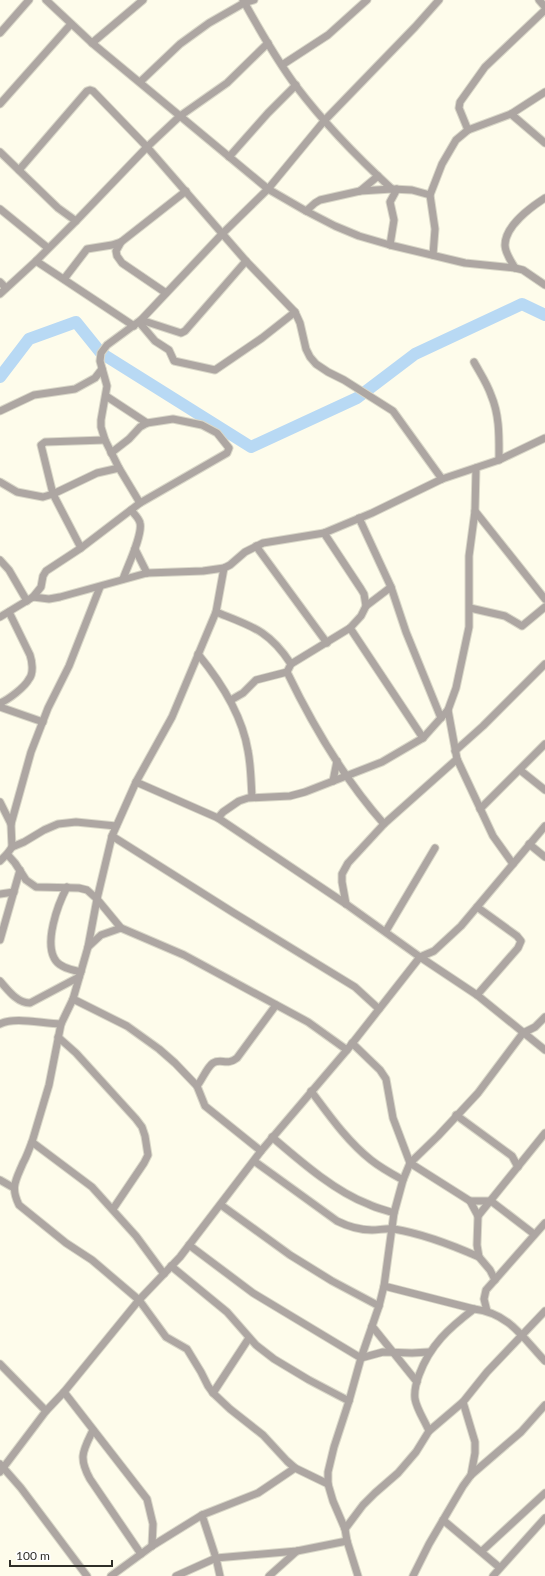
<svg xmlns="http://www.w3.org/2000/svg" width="545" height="1576" font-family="Lato,sans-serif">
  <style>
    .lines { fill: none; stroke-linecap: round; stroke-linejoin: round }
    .river { stroke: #b8d9f4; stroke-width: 12 }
    .minor-casing { stroke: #d9d7c8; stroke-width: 9 }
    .minor { stroke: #ada6a2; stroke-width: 7 }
  </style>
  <rect width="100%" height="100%" fill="#fefceb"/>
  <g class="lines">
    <polyline class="river" points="0,377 29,339 76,322 101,353 251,447 357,398 415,354 522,304 545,315"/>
    <g class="minor-casing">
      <g id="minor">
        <polyline points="46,0 92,43 268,189 306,211 335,226 359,236 390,245 465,263 515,268 523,270 545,285"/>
        <path d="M 243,0 C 259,29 276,59 296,86 C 324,123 357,157 392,189"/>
        <polyline points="539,0 545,7"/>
        <polyline points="0,33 29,0"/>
        <polyline points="92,43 143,0"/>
        <polyline points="282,65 328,35 367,0"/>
        <polyline points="140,82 180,44 209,23 244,3 254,0"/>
        <polyline points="0,104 71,24"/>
        <polyline points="511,114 545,143"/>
        <polyline points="468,130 459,108 460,102 485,67 545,10"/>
        <polyline points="0,152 58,208 76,221"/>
        <polyline points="229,157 268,113 296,85"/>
        <polyline points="19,170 87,91 90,90 93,91 147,147 246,261 295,312 300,323 306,349 310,357 316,364 328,372 344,380 393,411 442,479"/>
        <polyline points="360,191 378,176"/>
        <polyline points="0,209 48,248"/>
        <polyline points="306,211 315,203 320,200 360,191 392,189 412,190 430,195"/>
        <polyline points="121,242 116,251 117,256 122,263 166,293"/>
        <polyline points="390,245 394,220 390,202 397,189"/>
        <polyline points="433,255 435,229 430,195 442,164 456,140 468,130 511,114 545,92"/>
        <polyline points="36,261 134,326"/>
        <path d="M 515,268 C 511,261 505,253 505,245 C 505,226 531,207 545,198"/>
        <polyline points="64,279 87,249 112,245 121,242 186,191"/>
        <polyline points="0,282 6,288"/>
        <polyline points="0,294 36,261 76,221 147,147 180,116 227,83 268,43"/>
        <polyline points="141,320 181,333 185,331 246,261"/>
        <polyline points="139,322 155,341 169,350 174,361 215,370 262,338 295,312"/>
        <path d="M 474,362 C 480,373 487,383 491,395 C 500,416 499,438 499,460"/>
        <polyline points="106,396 147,423"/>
        <polyline points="0,411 34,395 75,389 95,378 102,369"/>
        <polyline points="476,468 475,511 545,599"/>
        <polyline points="0,482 17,492 43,497 53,494 97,473 119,468"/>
        <polyline points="140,503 119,468 105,440 101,427 101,420 107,386 100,361 101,353 107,345 141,320 222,234 268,189 324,121 415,27 439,0"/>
        <polyline points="475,511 469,556 469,627 456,688 448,710 457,759 493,836 513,864"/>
        <polyline points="359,518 391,587 406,632 441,718"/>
        <polyline points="324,533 361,589 364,594 366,606"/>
        <polyline points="256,546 327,643"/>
        <polyline points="81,548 53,494 41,445 45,442 105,440"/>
        <polyline points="135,549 147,573"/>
        <polyline points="0,560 9,570 27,601"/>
        <path d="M 123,579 C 127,567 143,535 140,523 C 139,518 134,514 131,510"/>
        <polyline points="33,597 41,587 43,576 46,571 81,548 140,503 227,453 229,448 217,433 202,425 173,419 147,423 140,427 129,439 111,453"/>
        <polyline points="470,608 505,616 522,626 545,607"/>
        <path d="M 216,612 C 251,626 269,630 291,664"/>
        <polyline points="0,617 33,597 49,599 60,597 147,573 203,571 224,568 230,565 245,552 263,543 324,533 372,513 442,479 499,460 545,438"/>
        <polyline points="350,628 423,738"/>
        <path d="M 198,654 C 221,682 242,714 248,751 C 251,766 251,782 252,797"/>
        <polyline points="231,700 243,693 256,680 287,672"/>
        <path d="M 0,703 C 8,700 25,687 29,679 C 34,673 32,661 30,655 L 9,612"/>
        <polyline points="0,707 43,722"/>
        <polyline points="455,751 483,726 545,664"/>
        <polyline points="520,770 545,790"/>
        <polyline points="333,781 337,761"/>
        <polyline points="136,782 218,818 346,904 420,957 477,995 545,1050"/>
        <polyline points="0,802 11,824"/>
        <polyline points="480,809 545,744"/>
        <polyline points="218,818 223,812 239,801 248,798 290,796 305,792 382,762 423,738 448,710"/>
        <path d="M 384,824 C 345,780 313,726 287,672 L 291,664 L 350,628 L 361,616 L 366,606 L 391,587"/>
        <polyline points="112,836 234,913 355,987 379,1009"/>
        <polyline points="529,844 545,857"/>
        <polyline points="12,847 24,842 44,830 58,824 76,822 116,826"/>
        <polyline points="7,854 15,863 26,880 36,887 79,888 87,890 97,899 121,928 184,955 308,1022 347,1050"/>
        <polyline points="0,861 7,854 12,847 11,824 31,752 48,708 69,666 100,587"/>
        <path d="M 67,887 C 58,904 43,944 56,961 C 61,968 73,970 81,972"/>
        <polyline points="0,894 14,892"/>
        <polyline points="346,904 342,882 342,874 348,863 384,824 457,759"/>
        <polyline points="477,907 517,936 521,941 518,948 477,995"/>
        <polyline points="386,931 435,848"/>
        <polyline points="0,940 20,870"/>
        <polyline points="88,947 101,935 121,928"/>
        <path d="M 0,981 C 8,990 17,1003 30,1003 L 79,977"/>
        <polyline points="73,999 127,1026 159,1049 175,1063 197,1086 205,1106 261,1151"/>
        <path d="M 0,1024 C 15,1016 43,1024 61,1024"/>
        <polyline points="58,1037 76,1053 136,1119 142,1127 145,1136 148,1155 144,1163 113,1209"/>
        <polyline points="352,1043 380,1070 386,1079 393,1118 410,1163 470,1201 478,1216 477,1245 479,1257 490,1270 495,1280"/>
        <path d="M 197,1086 C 202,1080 207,1067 213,1063 C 221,1058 227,1066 237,1058 L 276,1005"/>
        <path d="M 311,1091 C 329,1115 347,1141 371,1160 C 381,1168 392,1174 403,1180"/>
        <polyline points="456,1115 512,1156 518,1167"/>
        <path d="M 272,1137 C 299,1160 334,1191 368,1204 C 376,1208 385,1210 394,1213"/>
        <path d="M 32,1142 C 29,1149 27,1156 23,1163 C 16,1180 10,1187 19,1205 L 66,1243 L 92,1260 L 139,1300 L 166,1337 L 187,1349 L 201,1372 L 208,1386 L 213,1393 L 230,1409 L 263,1435 L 287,1461 L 295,1468 L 328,1484"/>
        <path d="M 254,1161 L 337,1221 C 349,1227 359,1230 372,1230 C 379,1230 387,1228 394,1229 C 424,1234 452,1245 479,1257"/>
        <polyline points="0,1180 14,1188"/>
        <polyline points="470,1201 491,1201 534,1234"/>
        <polyline points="221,1205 290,1255 332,1281 379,1306"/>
        <polyline points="478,1216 545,1133"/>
        <polyline points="189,1245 253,1293 361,1358 383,1352 412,1353 429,1352"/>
        <polyline points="171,1266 227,1312 256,1345 274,1359 309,1380 349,1401"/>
        <polyline points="164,1274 136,1236 92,1187 32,1142 49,1085 61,1024 73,999 88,947 97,899 112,836 136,782 172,717 216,612 224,568"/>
        <polyline points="384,1286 474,1309"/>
        <polyline points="487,1311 484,1299 486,1290 545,1223"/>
        <polyline points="372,1326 417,1382"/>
        <polyline points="0,1364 46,1411"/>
        <polyline points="64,1392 147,1499 153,1524 152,1546"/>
        <polyline points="213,1393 249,1338"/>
        <polyline points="463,1402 475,1442 475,1453 471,1475"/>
        <path d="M 93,1430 C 83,1451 78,1457 90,1479 L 141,1554"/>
        <path d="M 429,1431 C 425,1421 417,1410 415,1399 C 414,1391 416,1383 419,1375 C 430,1345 449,1328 474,1309 C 509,1313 523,1338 545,1361"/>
        <polyline points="0,1464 21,1488 87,1576"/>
        <polyline points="0,1472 46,1411 64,1392 139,1300 180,1257 261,1151 347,1050 420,957 434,951 461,926 545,826"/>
        <polyline points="443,1520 499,1567"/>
        <polyline points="345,1529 363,1505 375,1493 398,1473 416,1452 429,1431 463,1402 487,1372 545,1311"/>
        <polyline points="482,1551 545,1493"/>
        <polyline points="111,1576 152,1546 202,1515"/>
        <polyline points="176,1576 216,1558 297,1551 347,1541"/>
        <polyline points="220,1576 216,1558 202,1515 258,1493 295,1468"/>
        <polyline points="269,1576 297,1551"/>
        <polyline points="358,1576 347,1541 345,1529 333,1501 328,1484 328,1472 334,1447 349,1401 361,1358 379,1306 384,1286 394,1213 403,1180 410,1163 438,1136 478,1093 523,1033 535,1027 545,1017"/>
        <polyline points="413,1576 429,1544 463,1486 471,1475 521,1432 545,1405"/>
        <polyline points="493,1576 545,1518"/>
      </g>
    </g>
    <use href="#minor" class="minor"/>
  </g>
  <path d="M10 1560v6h102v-6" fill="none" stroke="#2f2e28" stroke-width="2"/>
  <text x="16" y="1560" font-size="12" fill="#2f2e28" stroke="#ffffff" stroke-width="3" paint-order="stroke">100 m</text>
</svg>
